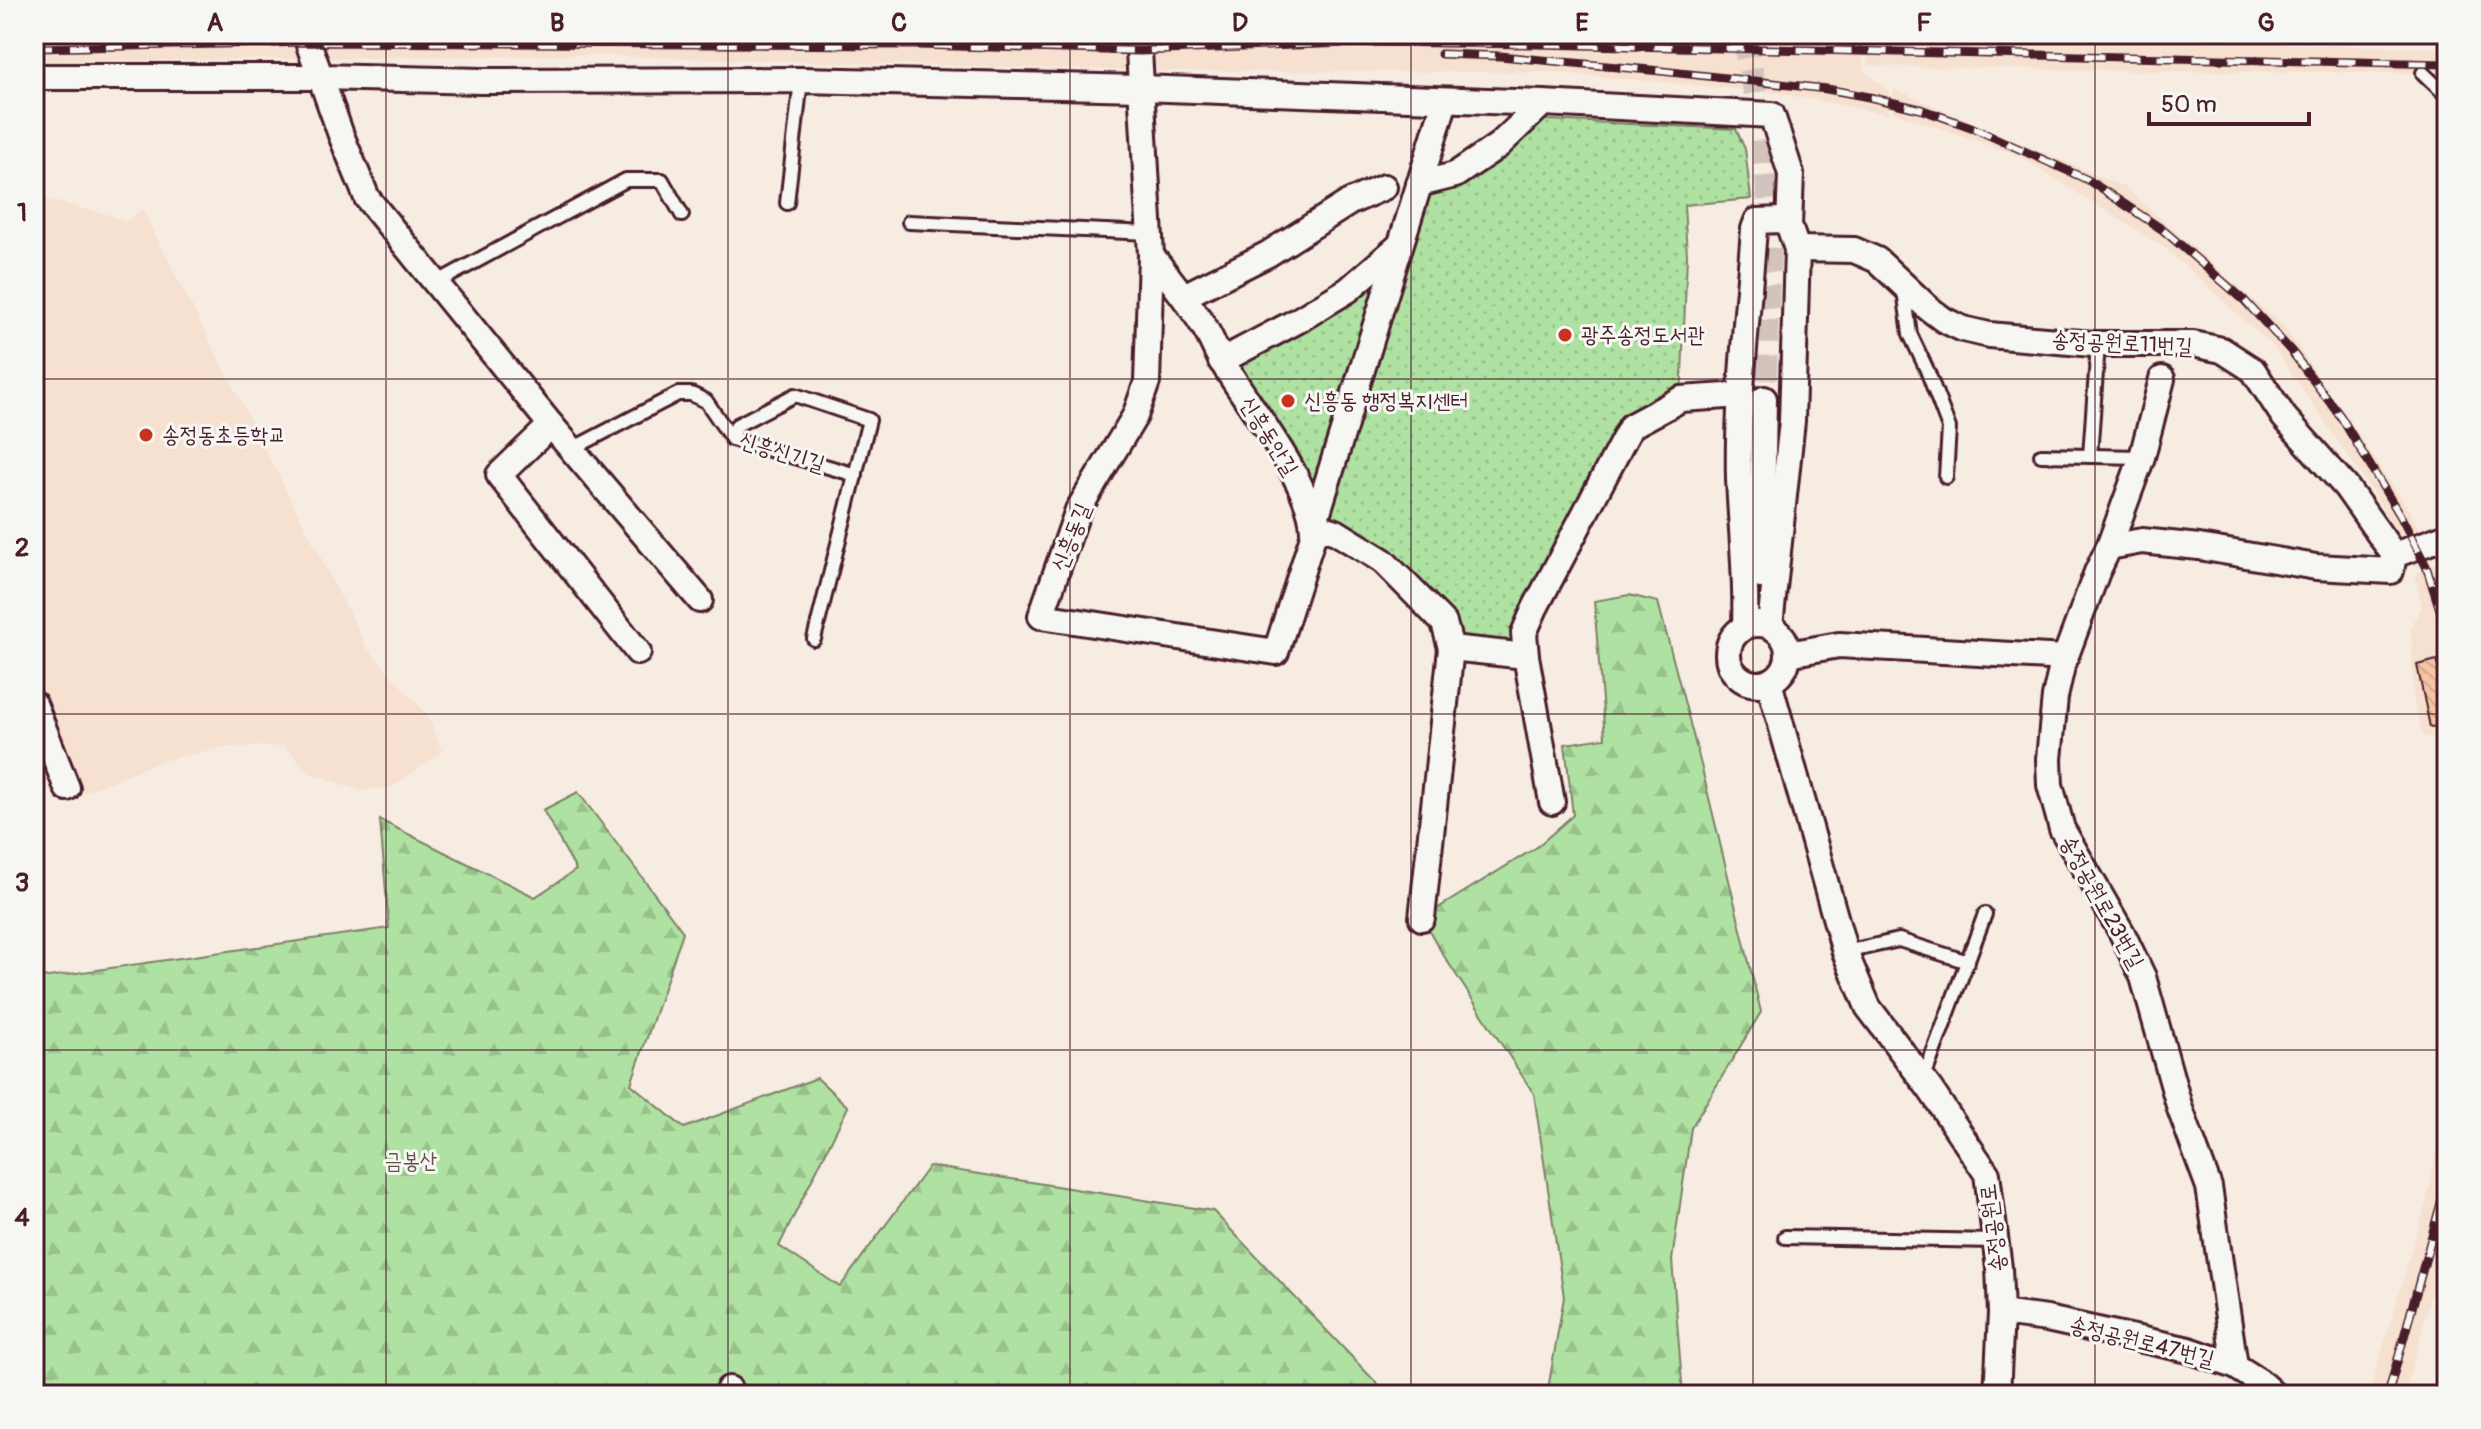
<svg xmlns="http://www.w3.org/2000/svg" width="2481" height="1429" font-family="Pangolin,'Poor Story',sans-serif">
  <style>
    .built { fill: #f6e0cf }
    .forest { fill: url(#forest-firs); stroke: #7c8066; stroke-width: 2 }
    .park { fill: url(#park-dots); stroke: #7c8066; stroke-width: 2 }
    .building { fill: url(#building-back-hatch); stroke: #4a1f2b; stroke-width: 2 }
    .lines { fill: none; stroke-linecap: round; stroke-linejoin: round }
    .street-tunnel { stroke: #d4c3bd; stroke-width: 24; stroke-dasharray: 24 12; stroke-linecap: butt }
    .lane-casing { stroke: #4a1f2b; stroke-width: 18 }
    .street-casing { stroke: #4a1f2b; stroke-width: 30 }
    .lane { stroke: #f6f6f2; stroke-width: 12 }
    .street { stroke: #f6f6f2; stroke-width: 24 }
    .rail-casing { stroke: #4a1f2b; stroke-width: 9 }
    .rail { stroke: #f6f6f2; stroke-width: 6; stroke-dasharray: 18; stroke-linecap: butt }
    .grid { fill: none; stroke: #4a1f2b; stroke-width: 2; stroke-opacity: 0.55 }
    .poi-dot { fill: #c8321e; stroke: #f6f6f2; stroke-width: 3 }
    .labels { text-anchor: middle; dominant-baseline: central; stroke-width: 6; stroke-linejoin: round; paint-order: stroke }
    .poi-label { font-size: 22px; fill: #4a1f2b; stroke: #f6f6f2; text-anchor: start }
    .street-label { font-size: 22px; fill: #4a1f2b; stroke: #f6f6f2 }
    .park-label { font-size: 22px; fill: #635049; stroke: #f6f6f2 }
    .neatline { fill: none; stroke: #4a1f2b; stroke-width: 3 }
    .grid-label { font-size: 26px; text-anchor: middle; font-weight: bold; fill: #4a1f2b }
  </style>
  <defs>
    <pattern id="forest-firs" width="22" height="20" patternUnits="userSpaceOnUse" patternTransform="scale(2)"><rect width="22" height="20" fill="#afe2a2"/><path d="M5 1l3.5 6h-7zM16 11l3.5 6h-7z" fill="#98c18c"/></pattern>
    <pattern id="park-dots" width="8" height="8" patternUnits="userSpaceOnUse" patternTransform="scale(2)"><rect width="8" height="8" fill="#afe2a2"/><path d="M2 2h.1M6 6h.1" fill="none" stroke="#98c18c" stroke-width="1.8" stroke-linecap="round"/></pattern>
    <pattern id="building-back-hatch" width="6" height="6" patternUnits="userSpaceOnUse" patternTransform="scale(2)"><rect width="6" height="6" fill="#f5c5a4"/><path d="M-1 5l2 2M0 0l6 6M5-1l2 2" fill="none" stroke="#d4a98d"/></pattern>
  </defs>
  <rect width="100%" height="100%" fill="#f6ece2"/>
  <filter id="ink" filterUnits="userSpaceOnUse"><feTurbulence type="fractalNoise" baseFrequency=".0125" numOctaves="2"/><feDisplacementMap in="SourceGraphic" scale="16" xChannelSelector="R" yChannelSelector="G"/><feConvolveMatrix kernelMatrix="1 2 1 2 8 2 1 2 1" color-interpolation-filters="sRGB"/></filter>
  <g filter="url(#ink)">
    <g class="built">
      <polygon points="34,34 945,34 1144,42 1146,71 577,55 34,62"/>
      <polygon points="1522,34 1684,34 1860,44 1864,71 1889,91 1887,114 1778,93 1550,72 1150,71 1147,40"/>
      <polygon points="2127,40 2447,48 2447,73 2148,71 1869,66 1865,41"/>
      <polygon points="1894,89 2126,188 2285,328 2410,511 2432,559 2414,567 2376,497 2273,346 2165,248 2016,154 1893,112"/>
      <polygon points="34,197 110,215 125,222 142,209 367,648 427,715 442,752 391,788 360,790 310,773 284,746 225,747 160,761 77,795 34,683"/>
      <polygon points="2442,560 2447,574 2447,738 2424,737 2414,704 2411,627 2422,606 2415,574"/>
      <polygon points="2447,1097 2447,1233 2405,1395 2369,1395 2428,1195"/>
    </g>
    <g class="forest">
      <polygon points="1629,595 1658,602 1701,765 1761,1012 1691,1128 1672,1260 1683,1395 1547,1395 1564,1297 1534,1094 1442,953 1422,918 1537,847 1573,815 1565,744 1605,738 1594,601"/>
      <polygon points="578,792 683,932 631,1084 684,1128 817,1078 848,1107 779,1246 840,1287 929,1166 1213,1211 1388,1395 34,1395 34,979 389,928 380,820 535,897 576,870 543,810"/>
    </g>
    <polygon class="park" points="1526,119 1736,129 1745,149 1751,199 1684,205 1687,255 1681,399 1631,426 1535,608 1526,656 1451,648 1444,623 1336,532 1222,361 1400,245 1419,184"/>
    <polygon class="building" points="2437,660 2447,703 2447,725 2430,727 2417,665"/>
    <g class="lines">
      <polyline class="street-tunnel" points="1743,34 1762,123 1770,215 1764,399"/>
      <g class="lane-casing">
        <g id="lane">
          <polyline points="2423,73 2447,96"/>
          <polyline points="787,203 801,80"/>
          <polyline points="909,222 1149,233"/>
          <polyline points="436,283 626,180 662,180 682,215"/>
          <polyline points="1904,290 1910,334 1927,370 1949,428 1946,477"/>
          <polyline points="732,439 737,425 795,395 869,420 814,639"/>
          <polyline points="572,449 678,394 691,394 706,401 732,439 856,475"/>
          <polyline points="2041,455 2142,457"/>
          <polyline points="2090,456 2098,344"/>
          <polyline points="1845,952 1899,940 1968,962"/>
          <polyline points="1923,1080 1985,914"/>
          <polyline points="1785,1237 1996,1241"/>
        </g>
      </g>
      <g class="street-casing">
        <g id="street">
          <polyline points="307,34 308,42 341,135 367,198 551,425 700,600"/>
          <path d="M 1138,34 L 1151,255 L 1147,382 L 1135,416 L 1078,510 L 1041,616 L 1276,652 L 1313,536 C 1316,487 1248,406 1223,363 C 1216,352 1212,340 1206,330 C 1190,303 1170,279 1151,255"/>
          <polyline points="34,77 320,77 482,81 801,80 1141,88 1543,103 1772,115 1791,174 1789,226"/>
          <polyline points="1445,101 1314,525 1336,532 1383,561 1444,623 1451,648 1526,656 1524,633 1535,608 1631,426 1681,399 1742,395"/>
          <polyline points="1419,184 1455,175 1499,145 1543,103"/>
          <polyline points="1797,249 1854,250 1877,260 1928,308 1944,320 1963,329 1989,335 2093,344 2193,344 2222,350 2253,370 2284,417 2346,487 2394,555"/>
          <polyline points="1184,296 1268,254 1350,202 1384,187"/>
          <polyline points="1221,361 1297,321 1348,290 1400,245"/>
          <polyline points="551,425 499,475 638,652"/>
          <polyline points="2109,547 2142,457 2162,379"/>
          <polyline points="2394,555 2447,536"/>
          <polyline points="1761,576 1764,399"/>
          <circle cx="1758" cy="654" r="30"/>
          <path d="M 1745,626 C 1747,577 1741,528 1739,479 C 1737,399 1748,310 1754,229 L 1757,221 L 1781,220 L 1789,226 L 1797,249 L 1792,421 L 1770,626"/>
          <polyline points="1788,654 1839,645 2065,658"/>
          <polyline points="1526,656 1552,802"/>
          <polyline points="1769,682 1845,952 1868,1007 1930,1089 1987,1174 1999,1268 2001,1313 1997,1395"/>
          <polyline points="34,704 67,788"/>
          <polyline points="1422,918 1451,648"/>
          <polyline points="2001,1313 2047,1319 2189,1350 2235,1366 2259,1381 2274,1395"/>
          <polyline points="2235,1366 2209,1187 2180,1109 2143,977 2122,933 2062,829 2050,785 2049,759 2055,697 2062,666 2097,572 2109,547 2142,541 2199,547 2316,567 2391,571 2394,555"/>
          <polyline points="727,1395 729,1389"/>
        </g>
      </g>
      <use href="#lane" class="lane"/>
      <use href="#street" class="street"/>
      <g class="rail-casing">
        <g id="rail">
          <polyline points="34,48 308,42 918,45 1140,51 1372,42 1536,44 2447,64"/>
          <polyline points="1441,54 1500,56 1661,71 1827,89 1869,97 1920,109 1971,127 2088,180 2163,230 2244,300 2292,352 2341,417 2401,517 2426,566 2447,632"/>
          <polyline points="2388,1395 2447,1181"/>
        </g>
      </g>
      <use href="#rail" class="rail"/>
    </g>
  </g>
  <path class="grid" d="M 386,34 L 386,1395M 728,34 L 728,1395M 1070,34 L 1070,1395M 1411,34 L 1411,1395M 1753,34 L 1753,1395M 2095,34 L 2095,1395M 34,379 L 2447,379M 34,714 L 2447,714M 34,1050 L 2447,1050"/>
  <g class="poi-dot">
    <circle cx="1565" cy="335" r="8"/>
    <circle cx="1288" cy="401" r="8"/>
    <circle cx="146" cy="435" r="8"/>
  </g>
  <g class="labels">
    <g class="poi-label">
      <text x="1581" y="335">광주송정도서관</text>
      <text x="1304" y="401">신흥동 행정복지센터</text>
      <text x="162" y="435">송정동초등학교</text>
    </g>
    <g class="street-label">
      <text transform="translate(2122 343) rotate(3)">송정공원로11번길</text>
      <text transform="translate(1269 436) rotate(58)">신흥동안길</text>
      <text transform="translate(782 452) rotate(17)">신흥신기길</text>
      <text transform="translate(1071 537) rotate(-68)">신흥동길</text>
      <text transform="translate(2102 902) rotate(61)">송정공원로23번길</text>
      <text transform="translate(1993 1228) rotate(-97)">송정공원로</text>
      <text transform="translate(2142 1342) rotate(14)">송정공원로47번길</text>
    </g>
    <g class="park-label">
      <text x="411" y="1161">금봉산</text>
    </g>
  </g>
  <rect width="2481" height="1429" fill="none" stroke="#f6f6f2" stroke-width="88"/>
  <path d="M2149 112v12h160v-12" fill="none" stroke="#4a1f2b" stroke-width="4"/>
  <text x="2161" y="112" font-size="24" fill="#4a1f2b" stroke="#f6f6f2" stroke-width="6" paint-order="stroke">50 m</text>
  <rect x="44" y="44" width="2393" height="1341" class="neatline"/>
  <g class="grid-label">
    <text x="215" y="31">A</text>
    <text x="557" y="31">B</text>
    <text x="899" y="31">C</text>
    <text x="1240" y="31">D</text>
    <text x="1582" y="31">E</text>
    <text x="1924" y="31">F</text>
    <text x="2266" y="31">G</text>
    <text x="22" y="221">1</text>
    <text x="22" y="556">2</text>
    <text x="22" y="891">3</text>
    <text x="22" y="1226">4</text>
  </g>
</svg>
